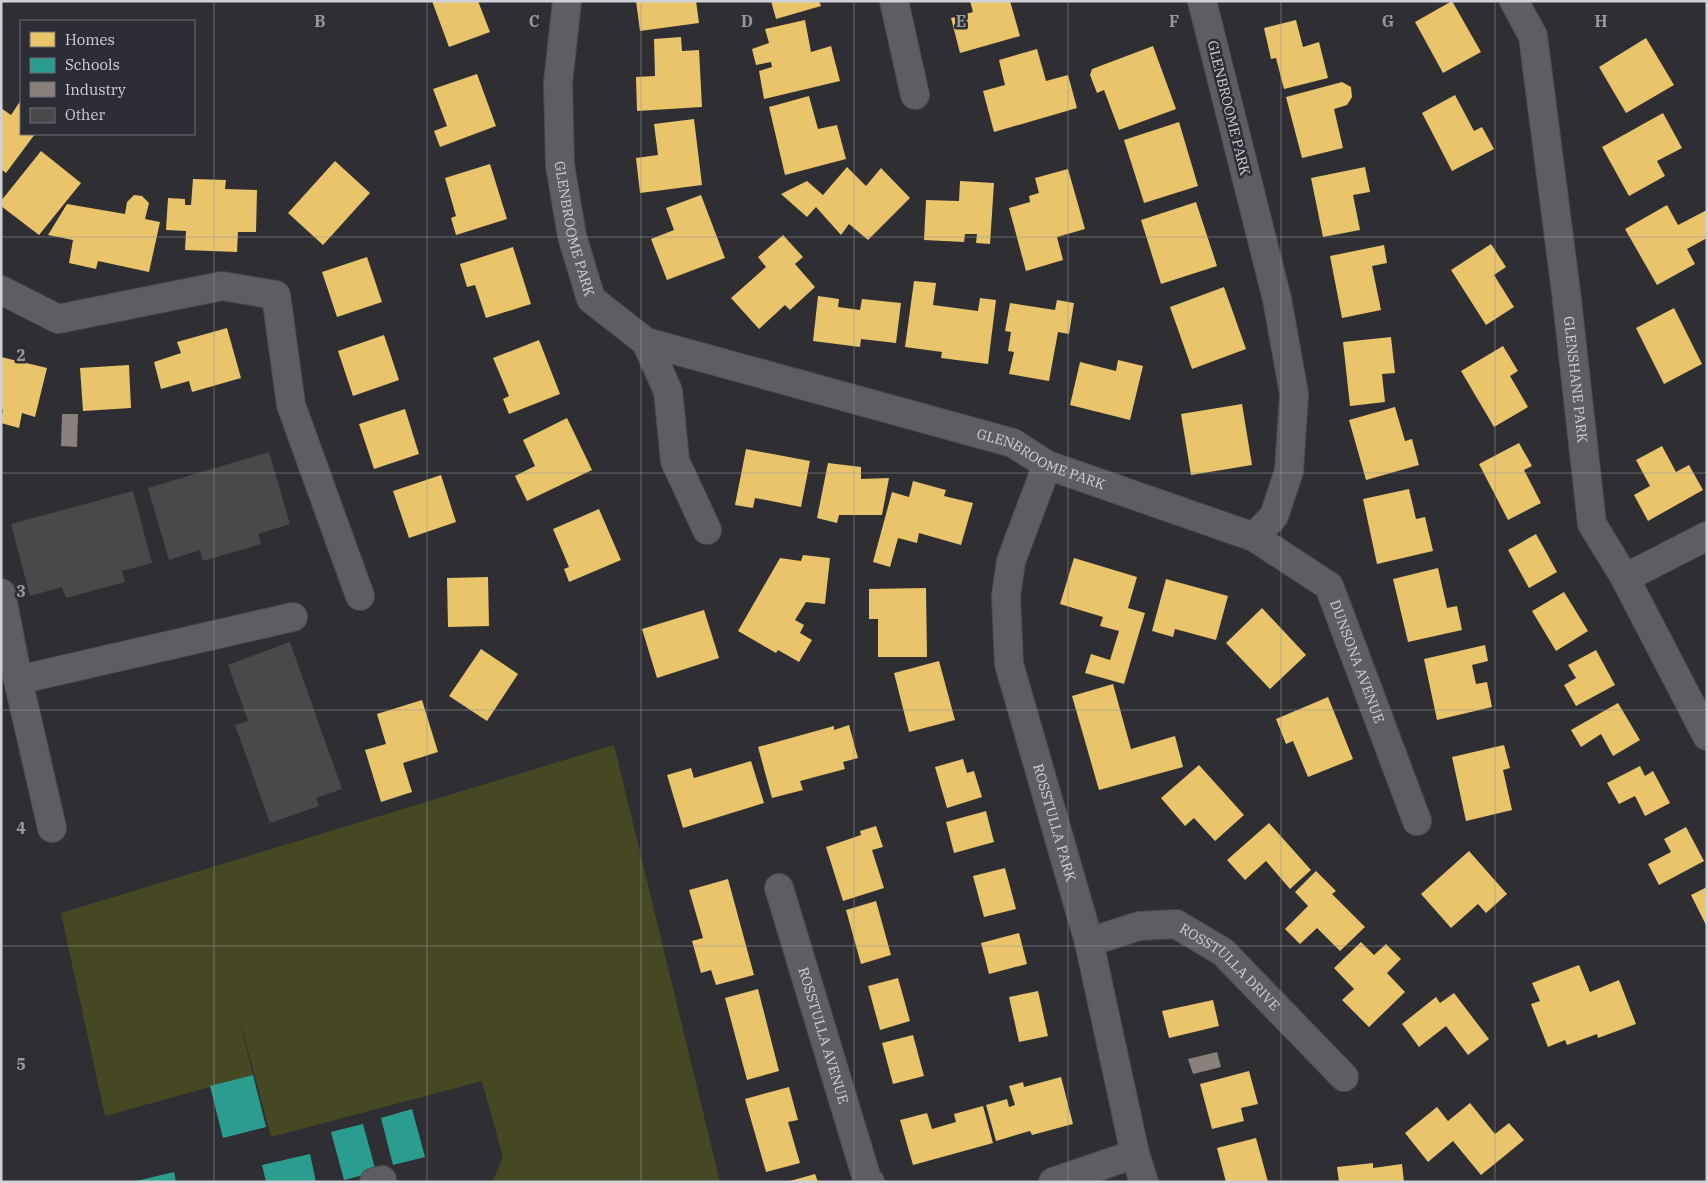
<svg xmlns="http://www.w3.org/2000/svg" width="1708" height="1183" font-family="'IBM Plex Serif',serif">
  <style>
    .green { fill: #464823 }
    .homes { fill: #e9c46a }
    .schools { fill: #2a9d8f }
    .industry { fill: #8a817c }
    .building { fill: #49484a }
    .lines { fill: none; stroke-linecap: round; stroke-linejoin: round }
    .minor-casing { stroke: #4c4c50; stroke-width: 30 }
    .minor { stroke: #5d5e61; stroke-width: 28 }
    .grid { fill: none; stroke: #98999e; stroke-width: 1; stroke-opacity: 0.55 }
    .labels { text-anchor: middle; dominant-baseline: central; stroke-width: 5; stroke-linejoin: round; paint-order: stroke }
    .street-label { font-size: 14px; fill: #d1d2d7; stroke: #2d2d35 }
    .grid-label { font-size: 16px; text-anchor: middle; font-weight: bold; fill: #98999e; stroke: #2d2d35; stroke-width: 5; stroke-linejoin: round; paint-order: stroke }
  </style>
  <rect width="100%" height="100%" fill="#2f2f33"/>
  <polygon class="green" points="614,745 720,1182 492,1182 503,1157 482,1081 271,1137 235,1002 253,1075 105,1116 61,913"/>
  <g class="homes">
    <polygon points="432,1 478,1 490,32 449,47"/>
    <polygon points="636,1 696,1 699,23 640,31"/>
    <polygon points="771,1 819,1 821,6 776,19"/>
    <polygon points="970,1 1010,1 1020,36 960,53 951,18 973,12"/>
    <polygon points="1452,1 1481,52 1443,73 1415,22"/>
    <polygon points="805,20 811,52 831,46 840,81 764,99 759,71 772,67 771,62 756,65 752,49 769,43 765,29"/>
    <polygon points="1296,20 1303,47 1319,42 1328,78 1284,89 1276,58 1271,59 1264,28"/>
    <polygon points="681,37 682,51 699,50 702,107 637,111 636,77 655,76 654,39"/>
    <polygon points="1646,38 1674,85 1626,113 1599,67"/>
    <polygon points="1153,46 1176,109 1119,130 1104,90 1097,93 1090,75 1092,69"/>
    <polygon points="1037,49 1046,81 1068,75 1077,108 994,132 983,91 1005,85 999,60"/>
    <polygon points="477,74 496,126 440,147 434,131 447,126 433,89"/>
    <polygon points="1342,82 1351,87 1352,97 1347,105 1334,109 1343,148 1302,158 1286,97"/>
    <polygon points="1455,95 1474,131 1482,127 1494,149 1452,171 1422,113"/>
    <polygon points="809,96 818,129 837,125 846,159 785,175 769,107"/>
    <polygon points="21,100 21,134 35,134 6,173 1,169 1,108 11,115"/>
    <polygon points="1663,113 1682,148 1657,161 1665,176 1629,196 1602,147"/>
    <polygon points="694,119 702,185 640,193 636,158 658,155 654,124"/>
    <polygon points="1179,122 1198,186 1144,203 1124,140"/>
    <polygon points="41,151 81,183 39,235 1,206 1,201"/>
    <polygon points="335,161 370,193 323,245 288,213"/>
    <polygon points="490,164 507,219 456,235 451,218 456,216 445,178"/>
    <polygon points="847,167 866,186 881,168 910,198 868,240 849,224 841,235 816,207 807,217 781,194 807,181 823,195"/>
    <polygon points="1365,167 1370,192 1353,195 1360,230 1323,237 1311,178"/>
    <polygon points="1068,169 1085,229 1057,237 1063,260 1026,271 1009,208 1030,202 1029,196 1039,193 1035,178"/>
    <polygon points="193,179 226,180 225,189 257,190 256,232 238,232 237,252 185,250 186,231 166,230 168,198 185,199 185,205 191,205"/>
    <polygon points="960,181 994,183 990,244 976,243 977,234 965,234 964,242 924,240 926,200 959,201"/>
    <polygon points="134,195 142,196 149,203 145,219 160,222 149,272 98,261 96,269 69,263 73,240 48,235 67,204 125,214 127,202"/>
    <polygon points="701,195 725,258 667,280 651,239 674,230 666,208"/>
    <polygon points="1196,202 1217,266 1161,284 1141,220"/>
    <polygon points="1667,205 1678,225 1707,210 1707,238 1687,249 1695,264 1657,285 1625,229"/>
    <polygon points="783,235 803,257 795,264 815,287 790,310 785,305 759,329 731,298 766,267 758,257"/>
    <polygon points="1491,244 1506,267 1494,275 1514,307 1486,325 1451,270"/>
    <polygon points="1384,245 1387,263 1372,266 1381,310 1342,318 1330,256"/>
    <polygon points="513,247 531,304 486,318 475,285 467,287 460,264"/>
    <polygon points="367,257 382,302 337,317 322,272"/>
    <polygon points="914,281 936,283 933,305 978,311 980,298 996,300 988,364 941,358 942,352 905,347"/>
    <polygon points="1224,287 1246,349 1192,369 1170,307"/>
    <polygon points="818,296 839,299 838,307 860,310 862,299 901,303 896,343 861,339 860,347 813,341"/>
    <polygon points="1057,300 1074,303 1069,334 1058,332 1049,381 1009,374 1014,352 1008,351 1011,332 1005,331 1010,303 1055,310"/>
    <polygon points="1674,308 1702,364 1664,384 1636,328"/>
    <polygon points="227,328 241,378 192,392 189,381 161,389 154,362 181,353 177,342"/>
    <polygon points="384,335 399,380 353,396 338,351"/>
    <polygon points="1391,337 1395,373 1382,374 1385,402 1350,406 1343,342"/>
    <polygon points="539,340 560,394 509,414 503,399 509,396 493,358"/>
    <polygon points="1503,346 1518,371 1510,376 1528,407 1494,427 1461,371"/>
    <polygon points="1,357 47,368 35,417 22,413 19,428 1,423 3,409 1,409"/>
    <polygon points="1118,360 1143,366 1130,420 1070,405 1080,362 1116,371"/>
    <polygon points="129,365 131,408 83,411 80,368"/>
    <polygon points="1242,404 1252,465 1191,475 1181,414"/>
    <polygon points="1395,407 1405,441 1412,439 1419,465 1366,480 1349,420"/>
    <polygon points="405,409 419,454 374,469 359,424"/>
    <polygon points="567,418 592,470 527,501 515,476 535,466 523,440"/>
    <polygon points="1519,443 1532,466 1524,470 1541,503 1508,520 1479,464"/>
    <polygon points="1662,446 1676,472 1689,465 1703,490 1648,521 1634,495 1650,486 1636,460"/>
    <polygon points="746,449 810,461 801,507 755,498 753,508 735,505"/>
    <polygon points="828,463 861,467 861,479 889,478 882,515 839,515 837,523 817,518"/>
    <polygon points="441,475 456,522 409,538 393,491"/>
    <polygon points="913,481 946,490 944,496 973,503 961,545 919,533 917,543 898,538 890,567 873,562 892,492 909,497"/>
    <polygon points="1409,489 1416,519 1425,517 1433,551 1377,564 1363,499"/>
    <polygon points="599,509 621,560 569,582 564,569 569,567 553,529"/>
    <polygon points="1536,534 1557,572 1529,588 1508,550"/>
    <polygon points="803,555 830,558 825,604 806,602 795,620 804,625 800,633 812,640 799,662 778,650 776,653 738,631 780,558 801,561"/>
    <polygon points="1074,558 1137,577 1128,608 1145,613 1124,684 1085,673 1091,654 1110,660 1119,631 1100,626 1103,617 1060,604"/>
    <polygon points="1438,568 1447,608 1457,606 1462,630 1408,642 1393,579"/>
    <polygon points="488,577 489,626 448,627 447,578"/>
    <polygon points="1166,579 1228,596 1216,640 1175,629 1173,637 1152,631"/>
    <polygon points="926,588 927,657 878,657 878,619 869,619 869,589"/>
    <polygon points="1564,592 1588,631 1556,651 1532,611"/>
    <polygon points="1262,608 1306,655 1270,689 1226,643"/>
    <polygon points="704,610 719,658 657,678 642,629"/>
    <polygon points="1485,645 1488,661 1472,665 1476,684 1487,682 1492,707 1437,720 1424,659"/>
    <polygon points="481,649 518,674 487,721 449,696"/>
    <polygon points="1596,650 1615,685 1576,706 1564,685 1576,678 1568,665"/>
    <polygon points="939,661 955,720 909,732 894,673"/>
    <polygon points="1113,684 1131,749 1175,736 1183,767 1099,790 1072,696"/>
    <polygon points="1328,697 1353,759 1308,777 1293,741 1286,744 1276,719"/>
    <polygon points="422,700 438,752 403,763 412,792 381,802 365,750 386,744 377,714"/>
    <polygon points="1618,703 1640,740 1613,756 1601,734 1581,747 1571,730"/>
    <polygon points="849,725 858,758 843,762 845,769 800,781 803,790 772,798 758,747 834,726 834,730"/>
    <polygon points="1504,745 1510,768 1503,770 1512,810 1466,821 1452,757"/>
    <polygon points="963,759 967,773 974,771 982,797 947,808 935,767"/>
    <polygon points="751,761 764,803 683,828 667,775 691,768 694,778"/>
    <polygon points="1199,765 1244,815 1215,841 1194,818 1185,826 1161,798"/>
    <polygon points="1640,766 1645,776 1653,771 1670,803 1645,816 1635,796 1619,804 1607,783"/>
    <polygon points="986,811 994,842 954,853 946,822"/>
    <polygon points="1269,823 1311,870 1290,889 1266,861 1245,880 1227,860"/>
    <polygon points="876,826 883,847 872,850 884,888 843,901 826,847 861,835 860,831"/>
    <polygon points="1686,827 1704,861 1659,885 1648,864 1671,852 1664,839"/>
    <polygon points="1469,851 1507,894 1486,913 1478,904 1451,928 1421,894"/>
    <polygon points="1005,868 1016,909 984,917 973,876"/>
    <polygon points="1316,871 1336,891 1332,894 1365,927 1340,951 1317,928 1300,944 1285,929 1308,906 1295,892"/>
    <polygon points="728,879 754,975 716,985 711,970 701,973 692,941 703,938 689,890"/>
    <polygon points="1707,887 1707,927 1691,895"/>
    <polygon points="876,901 891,955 861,964 846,910"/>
    <polygon points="1019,933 1027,964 989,974 981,943"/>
    <polygon points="1361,942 1374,955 1386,944 1401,959 1387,973 1405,992 1369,1027 1342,1000 1354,989 1334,968"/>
    <polygon points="1579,965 1590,992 1619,980 1636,1024 1598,1038 1597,1034 1567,1045 1565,1040 1548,1047 1531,1004 1540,1001 1532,983"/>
    <polygon points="898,978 910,1021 880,1030 868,986"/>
    <polygon points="758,989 779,1071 747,1080 725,998"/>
    <polygon points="1038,991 1048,1036 1019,1042 1009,997"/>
    <polygon points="1454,993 1489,1039 1468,1055 1446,1026 1419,1047 1402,1024 1436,997 1440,1003"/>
    <polygon points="1213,1000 1219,1026 1169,1038 1162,1011"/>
    <polygon points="913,1035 924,1076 893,1084 882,1043"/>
    <polygon points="1249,1071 1258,1104 1241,1108 1244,1121 1212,1129 1200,1084"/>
    <polygon points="1061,1077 1073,1124 1032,1135 1030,1131 996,1141 986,1105 1007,1099 1009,1107 1015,1105 1009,1086 1023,1082 1024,1087"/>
    <polygon points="789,1087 798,1120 788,1122 800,1163 766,1172 745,1099"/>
    <polygon points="1470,1103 1495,1134 1509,1123 1524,1140 1481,1175 1453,1141 1428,1162 1405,1133 1437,1107 1448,1121"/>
    <polygon points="983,1106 993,1143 913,1165 900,1120 927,1113 932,1129 956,1122 954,1114"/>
    <polygon points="1256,1138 1268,1182 1226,1182 1217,1148"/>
    <polygon points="1373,1163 1373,1168 1402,1164 1404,1182 1339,1182 1337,1167"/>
    <polygon points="815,1174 818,1182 790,1182 790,1181"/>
  </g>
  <g class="schools">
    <polygon points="253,1075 266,1127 223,1138 210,1086"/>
    <polygon points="412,1109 425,1157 393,1165 381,1118"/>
    <polygon points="363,1124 376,1172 344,1180 331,1132"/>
    <polygon points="310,1154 316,1182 266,1182 262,1165"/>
    <polygon points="174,1172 176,1182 136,1182 136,1181"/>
  </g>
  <g class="industry">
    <polygon points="62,414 78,414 77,447 61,446"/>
    <polygon points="1217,1052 1221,1067 1193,1074 1188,1059"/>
  </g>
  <g class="building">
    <polygon points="269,452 290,524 258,534 261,544 203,561 200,550 169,560 148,488"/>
    <polygon points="133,491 152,563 122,571 125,582 66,598 62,587 30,596 11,524"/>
    <polygon points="290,642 342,789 316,798 319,806 270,823 235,725 248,721 228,665"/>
  </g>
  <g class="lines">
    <g class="minor-casing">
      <g id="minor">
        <path id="s1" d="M 567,1 L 558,83 L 560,165 L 572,236 L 591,299 L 646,342 L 1013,443 L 1047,465 L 1254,537 L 1274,516 L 1289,471 L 1294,394 L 1277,299 L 1202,1"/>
        <polyline points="894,1 915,95"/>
        <path id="s2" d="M 1514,1 L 1533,36 L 1566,292 L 1592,524 L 1625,578 L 1707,736"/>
        <polyline points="1,290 58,319 222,286 276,295 291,405 360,596"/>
        <polyline points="646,342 668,391 675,461 707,530"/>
        <path id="s3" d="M 1047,465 L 1011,561 L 1006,596 L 1009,664 L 1089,942 L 1135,1154 L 1144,1182"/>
        <path id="s4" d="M 1254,537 L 1329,586 L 1417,821"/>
        <polyline points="1625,578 1707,536"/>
        <polyline points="1,593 18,680 293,617"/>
        <polyline points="18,680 52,828"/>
        <path id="s5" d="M 779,888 L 867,1179 L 870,1182"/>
        <path id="s6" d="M 1089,942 L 1139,926 L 1176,924 L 1223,952 L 1344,1077"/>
        <polyline points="374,1182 382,1180"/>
        <polyline points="1053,1182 1135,1154"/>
      </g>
    </g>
    <use href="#minor" class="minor"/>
  </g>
  <path class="grid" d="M 214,1 L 214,1182M 427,1 L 427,1182M 641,1 L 641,1182M 854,1 L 854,1182M 1068,1 L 1068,1182M 1281,1 L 1281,1182M 1495,1 L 1495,1182M 1,237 L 1707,237M 1,473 L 1707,473M 1,710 L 1707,710M 1,946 L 1707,946"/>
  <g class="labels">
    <g class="street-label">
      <text transform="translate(1229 108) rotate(76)">GLENBROOME PARK</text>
      <text stroke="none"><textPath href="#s1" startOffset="230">GLENBROOME PARK</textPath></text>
      <text stroke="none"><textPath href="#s2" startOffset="386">GLENSHANE PARK</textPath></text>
      <text stroke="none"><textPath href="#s1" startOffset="785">GLENBROOME PARK</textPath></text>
      <text stroke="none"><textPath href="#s4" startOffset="170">DUNSONA AVENUE</textPath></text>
      <text stroke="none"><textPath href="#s3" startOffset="371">ROSSTULLA PARK</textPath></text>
      <text stroke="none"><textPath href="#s6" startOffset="159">ROSSTULLA DRIVE</textPath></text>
      <text stroke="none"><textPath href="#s5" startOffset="154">ROSSTULLA AVENUE</textPath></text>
    </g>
  </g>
  <g class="grid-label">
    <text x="320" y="27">B</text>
    <text x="534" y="27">C</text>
    <text x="747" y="27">D</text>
    <text x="961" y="27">E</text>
    <text x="1174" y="27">F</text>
    <text x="1388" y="27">G</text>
    <text x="1601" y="27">H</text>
    <text x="21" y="361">2</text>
    <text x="21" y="597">3</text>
    <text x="21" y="834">4</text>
    <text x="21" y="1070">5</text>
  </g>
  <rect width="1708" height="1183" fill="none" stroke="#d1d2d7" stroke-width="5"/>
  <rect x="20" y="20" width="175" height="115" fill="#2d2d35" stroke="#6f6f76"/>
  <rect x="30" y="32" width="25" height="15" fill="#e9c46a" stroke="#6f6f76"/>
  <text x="65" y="45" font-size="15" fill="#d1d2d7">Homes</text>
  <rect x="30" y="58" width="25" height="15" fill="#2a9d8f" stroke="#6f6f76"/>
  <text x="65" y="70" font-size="15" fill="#d1d2d7">Schools</text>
  <rect x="30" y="82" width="25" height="15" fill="#8a817c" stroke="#6f6f76"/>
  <text x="65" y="95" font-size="15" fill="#d1d2d7">Industry</text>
  <rect x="30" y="108" width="25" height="15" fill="#49484a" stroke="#6f6f76"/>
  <text x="65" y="120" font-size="15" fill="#d1d2d7">Other</text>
</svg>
